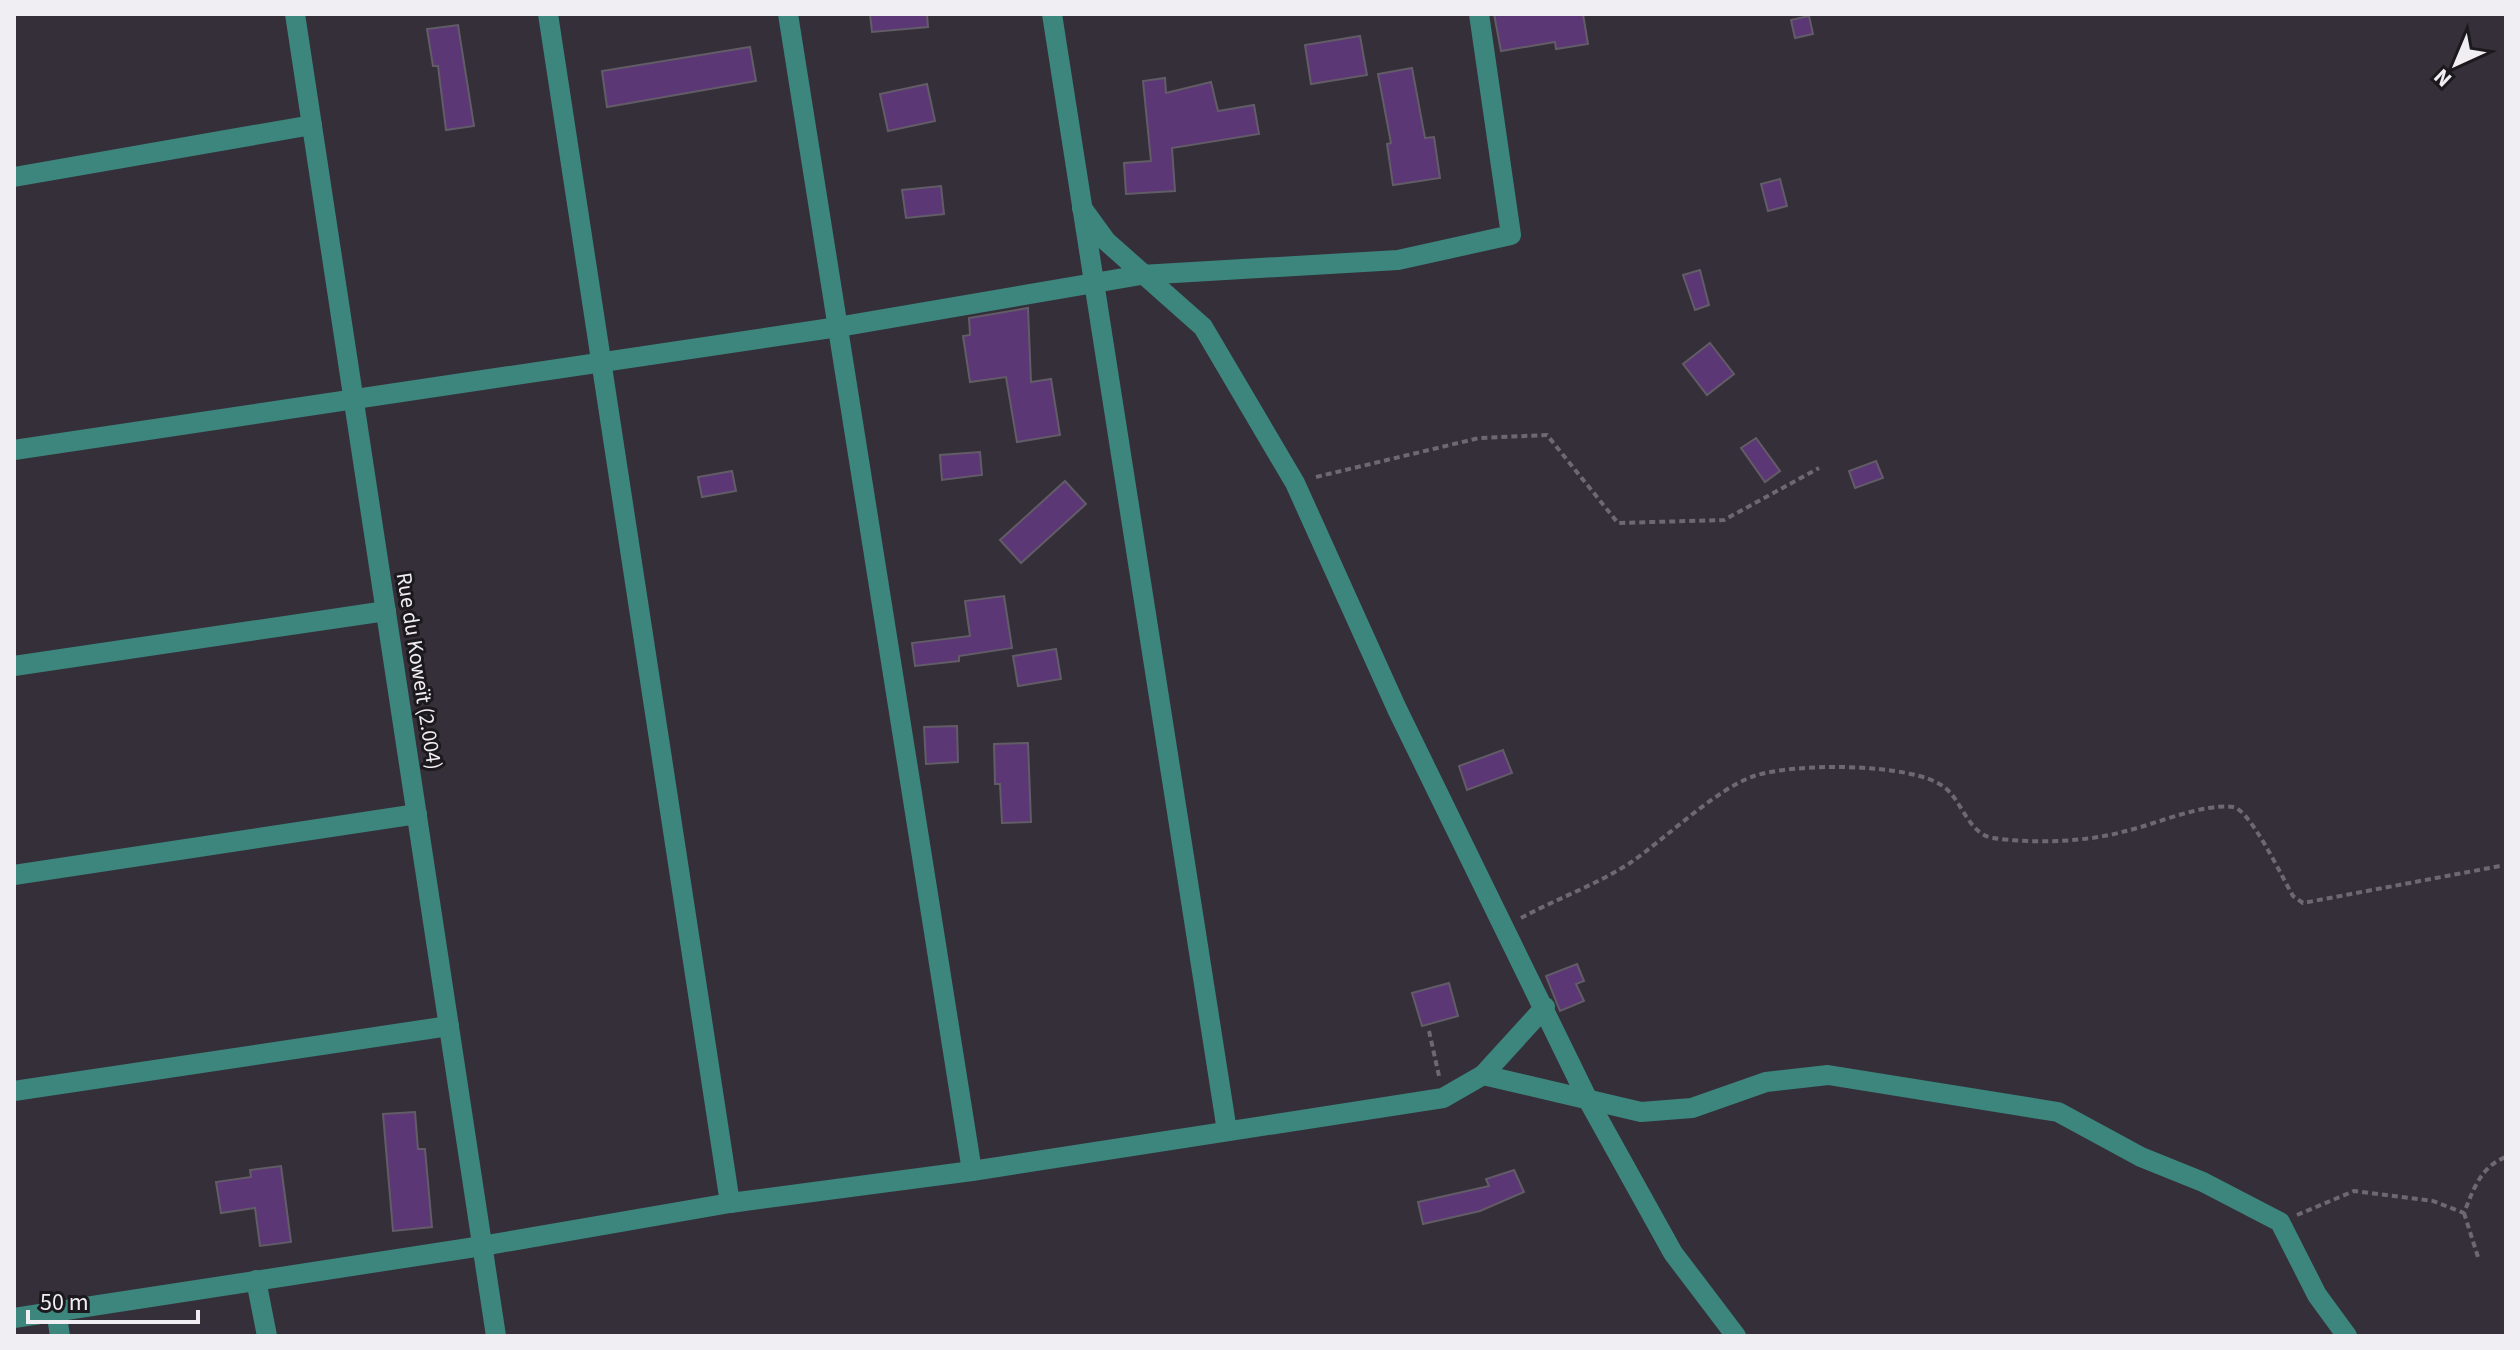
<svg xmlns="http://www.w3.org/2000/svg" width="2520" height="1350" font-family="'Source Sans 3',sans-serif">
  <style>
    .building { fill: #5c3775; stroke: #625c67; stroke-width: 2 }
    .lines { fill: none; stroke-linecap: round; stroke-linejoin: round }
    .path { stroke: #6d6871; stroke-width: 4; stroke-dasharray: 6 4; stroke-linecap: butt }
    .minor { stroke: #3c867d; stroke-width: 20 }
    .labels { text-anchor: middle; dominant-baseline: central; stroke-width: 6; stroke-linejoin: round; paint-order: stroke }
    .street-label { font-size: 22px; fill: #f0edf3; stroke: #1b191d }
  </style>
  <rect width="100%" height="100%" fill="#352f39"/>
  <g class="building">
    <polygon points="870,14 927,14 928,27 872,32"/>
    <polygon points="1494,14 1583,14 1588,44 1556,49 1555,42 1501,51"/>
    <polygon points="1809,16 1813,34 1795,38 1791,20"/>
    <polygon points="458,25 474,126 446,130 438,66 433,66 427,29"/>
    <polygon points="1360,36 1367,75 1311,84 1305,45"/>
    <polygon points="750,47 756,81 607,107 602,71"/>
    <polygon points="1412,68 1425,138 1434,137 1440,178 1393,185 1387,144 1391,143 1378,74"/>
    <polygon points="1165,78 1166,93 1211,82 1218,111 1254,105 1259,134 1172,148 1175,191 1126,194 1124,163 1151,161 1143,81"/>
    <polygon points="927,84 935,121 888,131 880,94"/>
    <polygon points="1780,179 1787,206 1768,211 1761,184"/>
    <polygon points="941,186 944,214 906,218 902,190"/>
    <polygon points="1700,270 1709,305 1695,310 1683,275"/>
    <polygon points="1028,308 1031,382 1051,379 1060,435 1017,442 1006,377 970,382 963,336 970,335 969,318"/>
    <polygon points="1710,343 1734,374 1707,395 1683,364"/>
    <polygon points="1756,438 1780,471 1765,482 1741,448"/>
    <polygon points="980,452 982,475 942,480 940,455"/>
    <polygon points="1876,461 1883,478 1855,488 1849,471"/>
    <polygon points="732,471 736,491 702,497 698,477"/>
    <polygon points="1065,481 1086,504 1021,563 1000,540"/>
    <polygon points="1004,596 1012,648 959,656 959,661 915,666 912,643 970,636 965,601"/>
    <polygon points="1056,649 1061,679 1018,686 1013,656"/>
    <polygon points="957,726 958,762 926,764 924,727"/>
    <polygon points="1028,743 1031,822 1002,823 1000,784 995,784 994,744"/>
    <polygon points="1503,750 1512,773 1467,790 1459,766"/>
    <polygon points="1577,964 1584,981 1576,984 1584,1001 1560,1011 1546,976"/>
    <polygon points="1449,983 1458,1016 1422,1026 1412,993"/>
    <polygon points="415,1112 418,1149 425,1149 432,1227 393,1231 383,1114"/>
    <polygon points="281,1166 291,1242 260,1246 255,1208 221,1213 216,1182 251,1177 250,1170"/>
    <polygon points="1514,1170 1524,1192 1480,1211 1423,1224 1418,1202 1489,1186 1486,1179"/>
  </g>
  <g class="lines">
    <g class="path">
      <polyline points="1316,477 1479,438 1547,435 1618,523 1724,520 1819,468"/>
      <path d="M 1521,918 C 1556,899 1596,885 1630,863 C 1665,839 1716,789 1754,776 C 1792,763 1912,762 1944,787 C 1962,800 1968,834 1993,838 C 2033,844 2087,842 2126,831 C 2156,824 2203,803 2233,807 C 2250,809 2283,879 2293,896 L 2303,903 L 2500,866"/>
      <polyline points="1429,1031 1439,1076"/>
      <polyline points="2464,1213 2478,1257"/>
      <path d="M 2297,1215 L 2354,1191 L 2433,1201 L 2464,1213 C 2473,1190 2481,1166 2506,1157"/>
    </g>
    <g class="minor">
      <polyline points="295,14 496,1336"/>
      <polyline points="548,14 730,1203"/>
      <polyline points="788,14 972,1171"/>
      <polyline points="1052,14 1227,1131"/>
      <polyline points="14,177 312,125"/>
      <polyline points="1082,208 1106,241 1203,327 1295,483 1397,709 1588,1100 1673,1253 1736,1336"/>
      <polyline points="14,450 838,327 1141,275 1398,260 1511,235 1479,14"/>
      <polyline points="14,666 386,611"/>
      <polyline points="14,875 417,814"/>
      <polyline points="1483,1075 1641,1112 1692,1108 1766,1082 1828,1075 2058,1112 2141,1157 2203,1182 2280,1222 2317,1295 2347,1336"/>
      <polyline points="14,1091 449,1026"/>
      <polyline points="256,1280 267,1336"/>
      <polyline points="56,1311 60,1336"/>
      <polyline points="14,1318 482,1246 730,1203 972,1171 1443,1098 1483,1075 1545,1007"/>
    </g>
  </g>
  <g class="labels">
    <g class="street-label">
      <text transform="translate(419 671) rotate(81)">Rue du Koweït (2.004)</text>
    </g>
  </g>
  <rect width="2520" height="1350" fill="none" stroke="#f0edf3" stroke-width="32"/>
  <g transform="translate(2456 64) rotate(224)" stroke="#1b191d" stroke-width="6" paint-order="stroke">
  <path d="M0-6L14 30L0 20L-14 30Z" fill="#f0edf3"/>
  <text y="-12" font-size="22" font-weight="bold" text-anchor="middle" fill="#f0edf3">N</text>
  </g>
  <path d="M28 1310v12h170v-12" fill="none" stroke="#f0edf3" stroke-width="4"/>
  <text x="40" y="1310" font-size="24" fill="#f0edf3" stroke="#1b191d" stroke-width="6" paint-order="stroke">50 m</text>
</svg>
